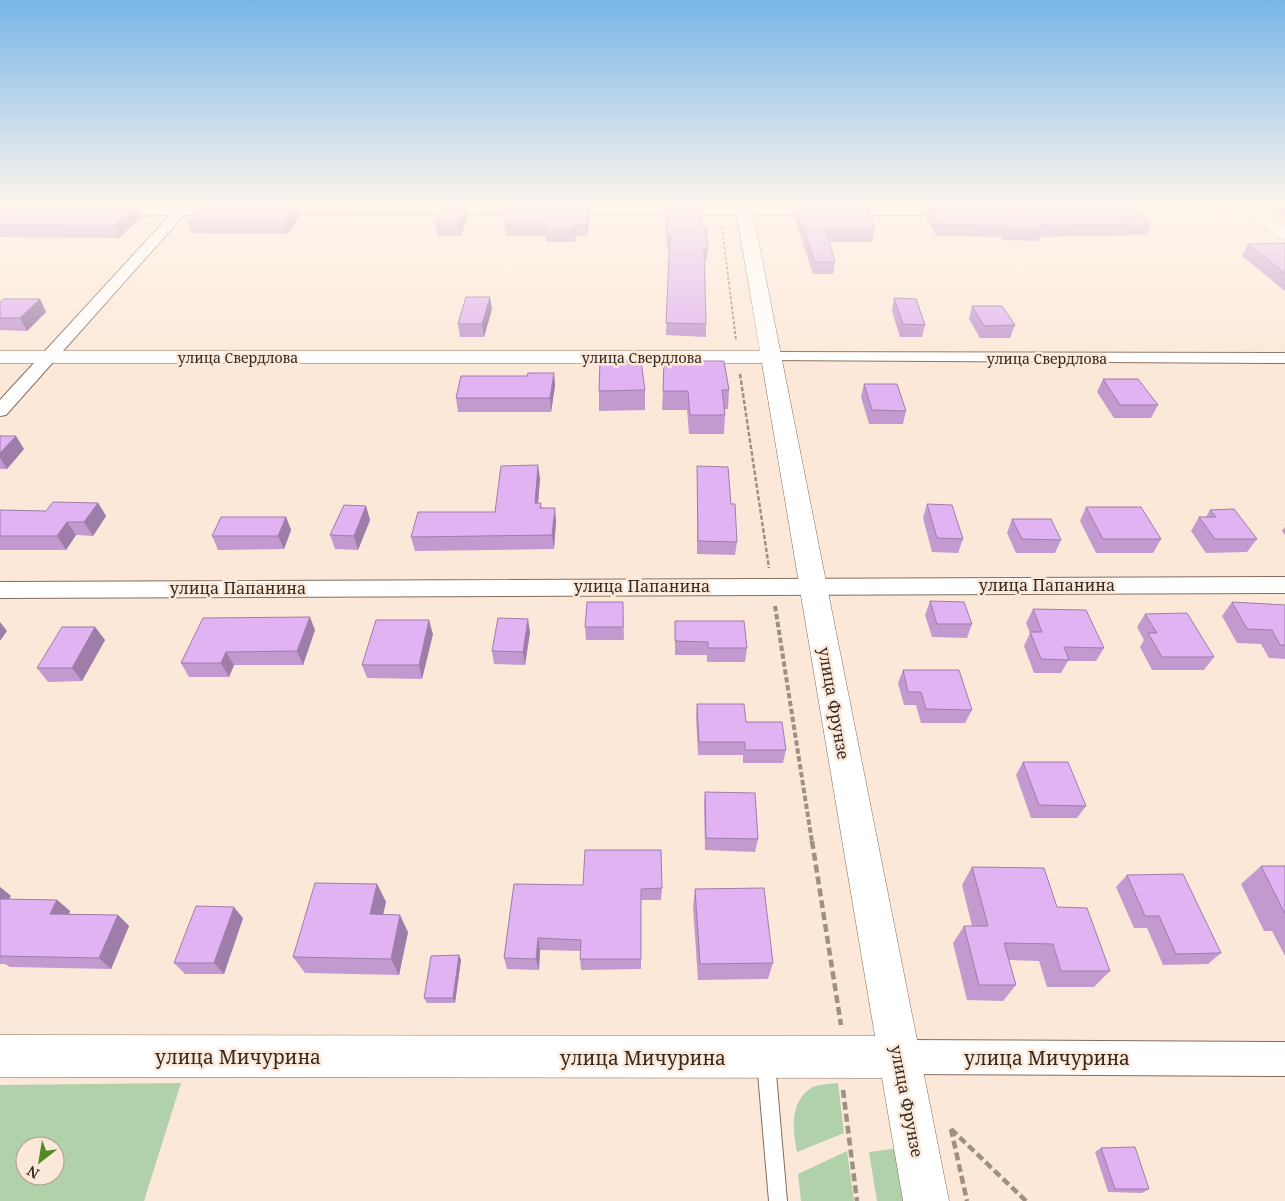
<svg xmlns="http://www.w3.org/2000/svg" width="1285" height="1201" font-family="'Noto Serif',serif">
  <style>
    .green { fill: #b0d1a9; fill-rule: evenodd }
    .lines { fill: none; stroke-linecap: round; stroke-linejoin: round }
    .lane-casing { stroke: #846d5c; stroke-width: 2 }
    .street-casing { stroke: #846d5c; stroke-width: 2 }
    .secondary-casing { stroke: #846d5c; stroke-width: 1 }
    .path-far3 { stroke: #9f9084; stroke-width: 2; stroke-dasharray: 3 2; stroke-linecap: butt }
    .path-far2 { stroke: #9f9084; stroke-width: 2.5; stroke-dasharray: 4.5 2; stroke-linecap: butt }
    .path-far1 { stroke: #9f9084; stroke-width: 4; stroke-dasharray: 5.5 2.5; stroke-linecap: butt }
    .path { stroke: #9f9084; stroke-width: 4.5; stroke-dasharray: 8 4; stroke-linecap: butt }
    .lane { fill: #fff; fill-rule: evenodd }
    .street { fill: #fff; fill-rule: evenodd }
    .secondary { fill: #fff; fill-rule: evenodd }
    .wall { fill: #c29ad0 }
    .shaded-wall { fill: #9e7da9 }
    .building { fill: #e1b3f2; stroke: #9e7da9 }
    .labels { text-anchor: middle; dominant-baseline: central; stroke-width: 5; stroke-linejoin: round; paint-order: stroke }
    .far-street-label { font-size: 14px; fill: #322921; stroke: #fce8d8 }
    .street-label { font-size: 16px; fill: #322921; stroke: #fce8d8 }
    .near-street-label { font-size: 19px; fill: #322921; stroke: #fce8d8 }
  </style>
  <rect width="100%" height="100%" fill="#fce8d8"/>
  <g class="green">
    <path d="M 181,1083 L 144,1201 L 0,1201 L 0,1085 ZM 25,1146 L 55,1146 L 55,1176 L 25,1176 Z"/>
    <path d="M 838,1083 L 844,1133 L 797,1152 C 793,1130 789,1103 811,1088 C 817,1084 830,1084 838,1083 Z"/>
    <polygon points="900,1148 909,1201 877,1201 869,1152"/>
    <polygon points="847,1151 854,1201 801,1201 798,1174"/>
  </g>
  <g class="lines">
    <g class="lane-casing">
      <polygon id="lane" points="766,1053 772,1056 775,1062 787,1201 769,1201 757,1062 760,1056"/>
    </g>
    <g class="street-casing">
      <g id="street">
        <polygon points="180,204 193,204 191,208 229,207 235,211 229,215 184,215 6,415 0,416 0,400 170,215 109,216 103,212 105,209 177,208"/>
        <polygon points="1285,204 1285,211 1106,214 1100,210 1106,206"/>
        <polygon points="269,207 957,207 963,211 957,215 265,214 263,211"/>
        <polygon points="771,352 1285,353 1285,363 765,360 763,357"/>
        <polygon points="1285,577 1285,593 0,598 0,582"/>
        <polygon points="899,1040 1285,1042 1285,1076 899,1074 887,1069 882,1057 887,1045"/>
      </g>
    </g>
    <g class="secondary-casing">
      <g id="secondary">
        <polygon points="735,204 751,204 949,1201 903,1201 882,1078 0,1077 0,1035 875,1036 762,363 0,363 0,351 760,351"/>
        <polygon points="1231,204 1250,204 1285,228 1285,240 1279,238"/>
      </g>
    </g>
    <polyline class="path-far3" points="722,227 736,340"/>
    <polyline class="path-far2" points="740,374 769,568"/>
    <polyline class="path-far1" points="775,606 812,842"/>
    <g class="path">
      <polyline points="812,841 841,1025"/>
      <polyline points="843,1090 857,1201"/>
      <polyline points="951,1129 1026,1201"/>
      <polyline points="951,1129 967,1201"/>
    </g>
    <use href="#lane" class="lane"/>
    <use href="#street" class="street"/>
    <use href="#secondary" class="secondary"/>
  </g>
  <g class="wall">
    <polygon points="0,204 154,204 152,206 136,206 141,217 119,238 0,237"/>
    <polygon points="217,204 310,204 309,206 297,206 300,217 287,234 192,233 188,221 218,205"/>
    <polygon points="449,204 473,204 472,205 467,205 468,216 461,236 437,236 435,224"/>
    <polygon points="513,204 591,204 543,205 589,205 590,216 587,236 576,236 575,242 546,242 546,236 506,236 505,224"/>
    <polygon points="795,204 875,230 872,242 829,242 835,262 833,274 813,274 794,216"/>
    <polygon points="928,204 1151,224 1146,235 1040,237 1039,241 1003,240 1001,237 936,236 925,215"/>
    <polygon points="1282,204 1285,204 1285,218 1277,213"/>
    <polygon points="666,214 702,227 708,249 707,261 705,261 706,324 706,337 666,335 669,249 667,249"/>
    <polygon points="1285,243 1285,291 1242,256 1248,244"/>
    <polygon points="894,298 925,325 922,337 900,337 892,311"/>
    <polygon points="40,299 46,312 27,331 0,330 0,302"/>
    <polygon points="972,306 1015,325 1010,338 980,338 969,319"/>
    <polygon points="492,309 484,337 460,337 458,324"/>
    <polygon points="554,373 555,386 551,412 458,412 456,398"/>
    <polygon points="1103,379 1158,405 1151,418 1114,418 1097,392"/>
    <polygon points="864,384 906,411 903,424 869,424 861,397"/>
    <polygon points="645,390 645,410 599,411 599,391"/>
    <polygon points="729,390 728,409 725,409 725,415 724,434 689,434 687,410 662,410 663,391"/>
    <polygon points="0,436 24,449 7,469 0,469"/>
    <polygon points="697,466 731,504 737,542 735,555 697,554"/>
    <polygon points="540,478 538,503 556,521 554,549 415,551 411,537 495,512"/>
    <polygon points="98,503 106,516 93,536 76,535 66,550 0,550 0,510 46,511"/>
    <polygon points="927,504 963,539 958,553 932,552 923,518"/>
    <polygon points="366,506 370,520 358,550 335,549 330,535"/>
    <polygon points="1086,507 1161,539 1153,553 1096,553 1080,521"/>
    <polygon points="1210,510 1257,539 1247,552 1206,553 1191,531 1199,517 1206,517"/>
    <polygon points="286,517 291,530 284,549 218,550 212,536"/>
    <polygon points="1012,519 1061,540 1055,553 1016,553 1007,533"/>
    <polygon points="1285,527 1285,535 1282,531"/>
    <polygon points="930,601 972,624 967,638 932,637 925,615"/>
    <polygon points="623,602 624,640 586,640 585,627"/>
    <polygon points="1232,602 1285,605 1285,659 1269,658 1261,644 1237,643 1222,616"/>
    <polygon points="1033,609 1104,648 1096,661 1068,661 1061,673 1034,673 1024,646 1030,633 1026,623"/>
    <polygon points="1145,614 1214,657 1204,670 1152,670 1140,647 1144,640 1137,627"/>
    <polygon points="203,618 315,630 303,665 234,665 229,677 189,677 181,663"/>
    <polygon points="675,621 747,648 745,662 707,662 707,655 675,655"/>
    <polygon points="95,627 105,640 82,681 48,682 37,668"/>
    <polygon points="530,632 525,665 494,664 492,651"/>
    <polygon points="433,634 422,679 367,678 362,665"/>
    <polygon points="903,670 972,710 965,723 921,723 916,705 904,705 898,683"/>
    <polygon points="697,704 746,722 786,750 783,763 743,763 743,755 698,755 696,717"/>
    <polygon points="1023,762 1086,806 1077,818 1031,818 1016,775"/>
    <polygon points="705,792 758,839 755,852 705,850 704,805"/>
    <polygon points="1261,866 1285,866 1285,956 1272,931 1264,931 1241,884"/>
    <polygon points="972,867 1057,907 1110,971 1094,987 1047,987 1039,961 1009,960 1016,985 1003,1001 967,1000 953,943 964,926 972,926 962,885"/>
    <polygon points="1127,875 1221,953 1208,964 1163,965 1147,928 1134,928 1116,887"/>
    <polygon points="377,884 386,902 383,914 408,932 399,975 305,973 293,957"/>
    <polygon points="514,884 662,888 661,900 641,900 641,969 581,970 580,959 580,951 540,950 539,970 507,969 504,958"/>
    <polygon points="0,887 11,896 9,899 57,900 70,911 69,914 118,915 129,926 111,969 10,967 5,964 0,964"/>
    <polygon points="695,889 773,963 768,979 698,980 693,907"/>
    <polygon points="243,918 224,974 185,974 174,963"/>
    <polygon points="459,955 461,960 455,1003 427,1003 424,998"/>
    <polygon points="1101,1148 1149,1189 1142,1193 1108,1192 1095,1152"/>
  </g>
  <g class="shaded-wall">
    <polygon points="297,205 300,217 287,234 283,223"/>
    <polygon points="467,205 468,216 461,236 459,224"/>
    <polygon points="589,205 590,216 587,236 587,225"/>
    <polygon points="136,206 141,217 119,238 114,226"/>
    <polygon points="575,225 576,236 575,242"/>
    <polygon points="490,297 492,309 484,337 482,324"/>
    <polygon points="40,299 46,312 27,331 20,318"/>
    <polygon points="554,373 555,386 551,412 550,398"/>
    <polygon points="16,436 24,449 7,469 0,458 0,453"/>
    <polygon points="538,465 540,478 537,517 535,503"/>
    <polygon points="98,503 106,516 93,536 84,522"/>
    <polygon points="366,506 370,520 358,550 354,536"/>
    <polygon points="555,508 556,521 554,549 552,535"/>
    <polygon points="286,517 291,530 284,549 278,536"/>
    <polygon points="67,522 76,535 66,550 57,536"/>
    <polygon points="310,617 315,630 303,665 297,651"/>
    <polygon points="528,619 530,632 525,665 523,652"/>
    <polygon points="429,620 433,634 422,679 419,665"/>
    <polygon points="0,622 7,631 0,641"/>
    <polygon points="95,627 105,640 82,681 72,668"/>
    <polygon points="226,652 234,665 229,677 221,663"/>
    <polygon points="377,884 386,902 379,931 370,914"/>
    <polygon points="0,887 11,896 3,910 0,908"/>
    <polygon points="57,900 70,911 63,925 50,914"/>
    <polygon points="234,907 243,918 224,974 214,963"/>
    <polygon points="118,915 129,926 111,969 99,958"/>
    <polygon points="400,915 408,932 399,975 391,959"/>
    <polygon points="538,938 540,950 539,970 536,959"/>
    <polygon points="459,955 461,960 455,1003 453,998"/>
  </g>
  <g class="building">
    <polygon points="795,204 867,204 875,230 826,230 835,262 815,262"/>
    <polygon points="928,204 1131,204 1151,224 1040,225 1043,229 1006,229 1004,226 939,225"/>
    <polygon points="204,205 297,205 283,223 188,221"/>
    <polygon points="443,205 467,205 459,224 435,224"/>
    <polygon points="510,205 589,205 587,225 575,225 575,230 545,230 546,224 505,224"/>
    <polygon points="669,205 700,205 702,227 706,227 708,249 704,249 706,324 666,323 670,237 667,237 666,214 668,214"/>
    <polygon points="0,206 136,206 114,226 0,225"/>
    <polygon points="1285,243 1285,273 1248,244"/>
    <polygon points="466,297 490,297 482,324 458,324"/>
    <polygon points="894,298 916,299 925,325 903,324"/>
    <polygon points="4,299 40,299 20,318 0,318 0,302"/>
    <polygon points="972,306 1002,306 1015,325 984,326"/>
    <polygon points="600,361 641,361 645,390 599,391"/>
    <polygon points="664,361 724,361 729,390 722,390 725,415 690,415 688,391 663,391"/>
    <polygon points="528,373 554,373 550,398 456,398 461,376 527,376"/>
    <polygon points="1103,379 1138,379 1158,405 1120,405"/>
    <polygon points="864,384 897,384 906,411 872,410"/>
    <polygon points="0,436 16,436 0,453"/>
    <polygon points="538,465 535,503 541,503 540,508 555,508 552,535 411,537 418,512 495,512 501,466"/>
    <polygon points="697,466 728,467 731,504 735,504 737,542 698,541"/>
    <polygon points="53,502 98,503 84,522 67,522 57,536 0,536 0,510 46,511"/>
    <polygon points="927,504 952,505 963,539 937,538"/>
    <polygon points="344,505 366,506 354,536 330,535"/>
    <polygon points="1086,507 1141,507 1161,539 1103,539"/>
    <polygon points="1234,509 1257,539 1215,539 1199,517 1216,517 1210,510"/>
    <polygon points="221,517 286,517 278,536 212,536"/>
    <polygon points="1012,519 1051,519 1061,540 1022,539"/>
    <polygon points="930,601 964,602 972,624 937,624"/>
    <polygon points="587,602 623,602 623,627 585,627"/>
    <polygon points="1232,602 1285,605 1285,645 1280,645 1272,630 1247,629"/>
    <polygon points="1033,609 1086,610 1104,648 1064,647 1069,660 1041,659 1030,632 1042,632"/>
    <polygon points="1187,613 1214,657 1162,657 1148,633 1157,633 1145,614"/>
    <polygon points="310,617 297,651 226,652 221,663 181,663 203,618"/>
    <polygon points="498,618 528,619 523,652 492,651"/>
    <polygon points="376,620 429,620 419,665 362,665"/>
    <polygon points="675,621 744,621 747,648 708,648 708,642 675,641"/>
    <polygon points="62,627 95,627 72,668 37,668"/>
    <polygon points="903,670 959,670 972,710 926,709 921,692 908,692"/>
    <polygon points="697,704 744,704 746,722 782,722 786,750 745,750 745,742 699,742"/>
    <polygon points="1023,762 1068,762 1086,806 1039,805"/>
    <polygon points="705,792 755,793 758,839 706,838"/>
    <polygon points="585,850 661,850 662,888 641,889 641,959 580,959 581,940 538,938 536,959 504,958 514,884 583,885"/>
    <polygon points="1261,866 1285,866 1285,914"/>
    <polygon points="972,867 1044,868 1057,907 1087,908 1110,971 1061,971 1053,944 1004,943 1016,985 979,985 964,926 988,926"/>
    <polygon points="1183,874 1221,953 1176,954 1159,916 1145,916 1127,875"/>
    <polygon points="315,883 377,884 370,914 400,915 391,959 293,957"/>
    <polygon points="764,888 773,963 700,964 695,889"/>
    <polygon points="0,899 57,900 50,914 118,915 99,958 0,956"/>
    <polygon points="196,906 234,907 214,963 174,963"/>
    <polygon points="459,955 453,998 424,998 431,956"/>
    <polygon points="1135,1147 1149,1189 1115,1189 1101,1148"/>
  </g>
  <linearGradient id="sky" x2="0" y2="1"><stop stop-color="#78b6e8"/><stop offset="0.55" stop-color="#fef5ed"/><stop offset="1" stop-color="#fef5ed" stop-opacity="0"/></linearGradient>
  <rect width="1285" height="372" fill="url(#sky)"/>
  <g class="labels">
    <g class="far-street-label">
      <text x="238" y="357">улица Свердлова</text>
      <text x="642" y="357">улица Свердлова</text>
      <text x="1047" y="358">улица Свердлова</text>
    </g>
    <g class="street-label">
      <text x="1047" y="585">улица Папанина</text>
      <text x="642" y="586">улица Папанина</text>
      <text x="238" y="588">улица Папанина</text>
      <text transform="translate(834 703) rotate(80)">улица Фрунзе</text>
      <text transform="translate(907 1101) rotate(79)">улица Фрунзе</text>
    </g>
    <g class="near-street-label">
      <text x="238" y="1057">улица Мичурина</text>
      <text x="643" y="1058">улица Мичурина</text>
      <text x="1047" y="1058">улица Мичурина</text>
    </g>
  </g>
  <g transform="translate(40 1161) rotate(211)"><circle r="24" fill="#fce8d8" stroke="#ab9c8f"/>
  <path d="M0-4L9 19L0 12L-9 19Z" fill="#518924"/>
  <text y="-8" font-size="14" font-weight="bold" text-anchor="middle" fill="#322921">N</text>
  </g>
</svg>
